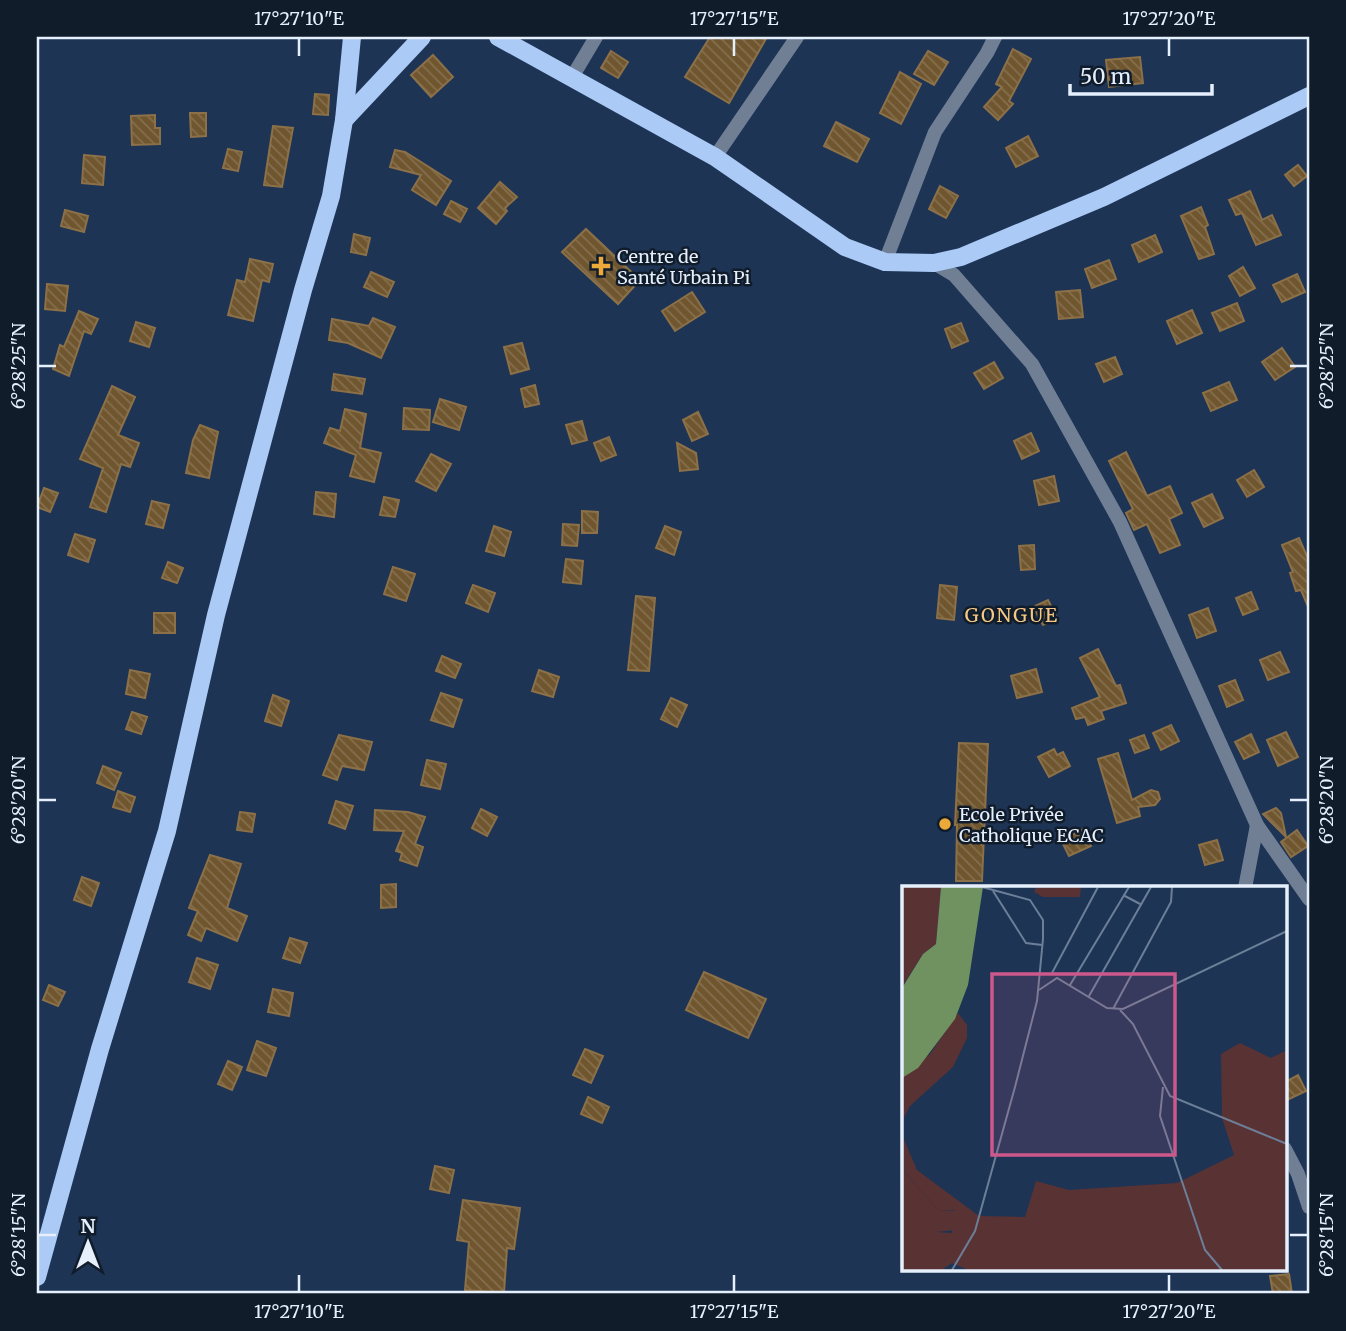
<svg xmlns="http://www.w3.org/2000/svg" width="1346" height="1331" font-family="Merriweather,serif">
  <style>
    .building { fill: url(#building-back-hatch); stroke: #8b7048; stroke-width: 2 }
    .lines { fill: none; stroke-linecap: round; stroke-linejoin: round }
    .minor { stroke: #707f94; stroke-width: 14 }
    .primary { stroke: #abcaf5; stroke-width: 18 }
    .ticks { fill: none; stroke: #e6effc; stroke-width: 2.5 }
    .poi-dot { fill: #eba939; stroke: #111c2b; stroke-width: 2.5 }
    .labels { text-anchor: middle; dominant-baseline: central; stroke-width: 5; stroke-linejoin: round; paint-order: stroke }
    .poi-label { font-size: 18px; fill: #e6effc; stroke: #111c2b; text-anchor: start }
    .neighbourhood-label { font-size: 19px; letter-spacing: 2px; fill: #f6c884; stroke: #111c2b }
    .inset-road { fill: none; stroke: #6d7f98; stroke-width: 2 }
    .view { fill: #cd588b; fill-opacity: 0.15; stroke: #cd588b; stroke-width: 3.5 }
    .inset-edge { fill: none; stroke: #e6effc; stroke-width: 3.5 }
    .neatline { fill: none; stroke: #e6effc; stroke-width: 2.5 }
    .ticks-label { font-size: 18px; text-anchor: middle; fill: #e6effc }
  </style>
  <defs>
    <pattern id="building-back-hatch" width="6" height="6" patternUnits="userSpaceOnUse" patternTransform="scale(1.75)"><rect width="6" height="6" fill="#70562f"/><path d="M-1 5l2 2M0 0l6 6M5-1l2 2" fill="none" stroke="#846f4e"/></pattern>
  </defs>
  <rect width="100%" height="100%" fill="#1d3455"/>
  <g class="building">
    <polygon points="710,37 767,37 729,103 685,77"/>
    <polygon points="1013,49 1031,59 1009,101 1013,104 998,120 984,107 1002,87 996,84"/>
    <polygon points="611,51 628,62 618,78 601,68"/>
    <polygon points="928,51 948,62 934,85 914,74"/>
    <polygon points="433,55 453,77 431,97 411,75"/>
    <polygon points="1140,57 1143,83 1109,87 1106,60"/>
    <polygon points="900,72 921,84 901,124 880,113"/>
    <polygon points="315,94 329,95 328,115 313,114"/>
    <polygon points="190,113 206,113 206,136 191,137"/>
    <polygon points="155,115 155,128 160,128 160,144 132,145 131,116"/>
    <polygon points="836,122 869,139 857,162 824,146"/>
    <polygon points="273,126 293,128 282,187 264,185"/>
    <polygon points="1028,136 1038,156 1016,167 1006,148"/>
    <polygon points="228,149 242,152 238,171 223,168"/>
    <polygon points="395,150 405,152 451,181 436,205 412,190 421,175 390,167"/>
    <polygon points="84,155 105,157 103,185 82,183"/>
    <polygon points="1298,165 1307,176 1294,186 1285,175"/>
    <polygon points="500,182 517,197 505,208 507,211 496,224 478,208"/>
    <polygon points="940,186 958,196 946,218 929,209"/>
    <polygon points="1250,191 1262,220 1272,215 1281,235 1256,245 1242,213 1236,215 1229,200"/>
    <polygon points="451,201 467,209 460,222 444,214"/>
    <polygon points="1201,207 1208,225 1205,227 1214,254 1199,259 1181,216"/>
    <polygon points="65,210 88,216 84,232 61,226"/>
    <polygon points="586,229 640,280 618,304 562,252"/>
    <polygon points="354,234 370,238 366,255 351,252"/>
    <polygon points="1155,235 1162,252 1139,262 1132,245"/>
    <polygon points="250,259 273,264 269,282 262,280 253,321 228,315 237,280 245,282"/>
    <polygon points="1109,260 1116,279 1092,288 1085,269"/>
    <polygon points="1243,267 1255,288 1240,296 1229,276"/>
    <polygon points="371,272 394,282 387,297 364,287"/>
    <polygon points="1297,274 1305,292 1282,302 1273,285"/>
    <polygon points="47,284 68,286 65,311 45,309"/>
    <polygon points="1080,290 1083,317 1059,319 1056,292"/>
    <polygon points="692,292 705,312 675,331 662,311"/>
    <polygon points="1237,303 1244,321 1220,331 1212,313"/>
    <polygon points="1192,310 1202,333 1177,344 1167,321"/>
    <polygon points="79,311 98,319 91,334 84,331 69,376 53,369 60,345 64,347"/>
    <polygon points="373,318 395,327 381,358 348,343 329,340 332,319 369,326"/>
    <polygon points="136,322 155,328 149,347 130,341"/>
    <polygon points="961,323 968,341 952,348 945,329"/>
    <polygon points="522,343 529,369 511,374 504,347"/>
    <polygon points="1282,348 1295,367 1275,380 1262,362"/>
    <polygon points="1115,357 1122,374 1104,382 1096,364"/>
    <polygon points="994,362 1003,378 984,389 974,373"/>
    <polygon points="334,374 365,379 362,394 332,390"/>
    <polygon points="1229,382 1237,400 1211,411 1203,393"/>
    <polygon points="535,385 539,404 525,407 521,389"/>
    <polygon points="112,386 135,397 118,435 139,443 130,467 121,464 106,512 90,507 103,468 80,459"/>
    <polygon points="440,399 466,407 459,430 433,422"/>
    <polygon points="404,408 430,410 429,430 403,429"/>
    <polygon points="345,409 366,414 360,448 381,453 374,482 350,476 356,455 324,443 330,428 340,431"/>
    <polygon points="698,412 708,434 692,441 683,420"/>
    <polygon points="582,421 587,440 572,444 566,425"/>
    <polygon points="200,425 218,432 209,478 186,473 193,440"/>
    <polygon points="1031,433 1039,451 1022,459 1014,441"/>
    <polygon points="609,437 616,455 601,461 594,443"/>
    <polygon points="677,443 696,453 698,469 680,471"/>
    <polygon points="1126,452 1147,496 1170,486 1182,513 1169,519 1180,545 1160,553 1147,524 1134,530 1126,513 1133,509 1109,461"/>
    <polygon points="431,454 451,464 436,491 416,481"/>
    <polygon points="1254,470 1264,487 1247,497 1237,480"/>
    <polygon points="1054,476 1059,501 1039,505 1034,481"/>
    <polygon points="44,488 58,493 50,512 37,507"/>
    <polygon points="316,492 336,494 334,517 314,514"/>
    <polygon points="1212,494 1223,518 1204,527 1192,503"/>
    <polygon points="384,497 399,500 395,517 380,515"/>
    <polygon points="152,501 169,505 163,528 146,524"/>
    <polygon points="582,511 598,512 597,533 582,533"/>
    <polygon points="563,524 579,525 577,546 562,545"/>
    <polygon points="494,526 511,532 504,556 486,551"/>
    <polygon points="665,526 681,532 674,555 656,548"/>
    <polygon points="75,534 95,540 88,562 68,555"/>
    <polygon points="1299,538 1309,561 1309,609 1301,590 1296,591 1290,573 1293,572 1282,545"/>
    <polygon points="1034,545 1035,569 1021,570 1019,546"/>
    <polygon points="566,559 583,561 581,584 563,582"/>
    <polygon points="168,562 183,568 177,583 162,578"/>
    <polygon points="393,567 415,574 406,601 384,594"/>
    <polygon points="473,585 495,593 488,612 466,603"/>
    <polygon points="940,585 957,587 954,620 937,618"/>
    <polygon points="1251,592 1258,609 1243,615 1236,598"/>
    <polygon points="636,596 655,598 649,671 628,670"/>
    <polygon points="1048,600 1057,618 1043,625 1033,607"/>
    <polygon points="1208,608 1216,631 1197,638 1189,615"/>
    <rect x="154" y="613" width="21" height="20"/>
    <polygon points="1098,649 1116,686 1120,685 1126,703 1101,711 1104,719 1088,725 1085,717 1076,719 1072,708 1100,697 1080,658"/>
    <polygon points="1280,652 1289,672 1268,680 1260,660"/>
    <polygon points="442,656 461,664 455,678 436,671"/>
    <polygon points="1036,669 1042,692 1017,698 1011,676"/>
    <polygon points="130,670 150,674 145,698 126,694"/>
    <polygon points="539,670 559,677 553,697 532,691"/>
    <polygon points="1235,680 1243,700 1227,707 1219,686"/>
    <polygon points="441,693 462,700 453,727 431,720"/>
    <polygon points="273,695 289,701 281,726 265,721"/>
    <polygon points="671,698 687,705 677,727 661,719"/>
    <polygon points="132,712 147,717 141,734 126,729"/>
    <polygon points="1171,725 1179,741 1161,750 1153,733"/>
    <polygon points="1286,732 1298,757 1278,766 1267,740"/>
    <polygon points="1251,734 1259,752 1244,759 1235,742"/>
    <polygon points="339,735 372,742 364,770 342,766 337,780 323,775"/>
    <polygon points="1144,735 1149,748 1135,753 1130,740"/>
    <polygon points="959,743 988,744 982,881 956,881 957,825 955,825"/>
    <polygon points="1054,749 1057,755 1063,752 1070,766 1049,777 1038,757"/>
    <polygon points="1118,753 1132,800 1151,790 1158,792 1160,799 1155,805 1138,807 1140,816 1117,823 1098,759"/>
    <polygon points="427,760 446,764 440,789 421,785"/>
    <polygon points="103,766 121,773 114,790 97,783"/>
    <polygon points="118,791 135,797 130,812 113,807"/>
    <polygon points="336,801 353,806 345,829 329,823"/>
    <polygon points="1276,808 1281,813 1286,837 1263,814"/>
    <polygon points="481,809 497,817 487,836 472,828"/>
    <polygon points="375,810 408,812 425,817 415,844 423,847 417,866 400,860 402,853 396,851 404,831 374,830"/>
    <polygon points="240,812 255,814 252,832 237,830"/>
    <polygon points="1083,829 1091,846 1069,856 1061,840"/>
    <polygon points="1297,830 1308,846 1291,857 1281,842"/>
    <polygon points="1217,840 1223,860 1205,865 1199,845"/>
    <polygon points="210,855 241,864 227,908 247,916 237,941 206,928 201,941 188,935 198,911 189,908"/>
    <polygon points="82,877 99,883 91,906 74,900"/>
    <polygon points="396,884 396,907 381,908 381,885"/>
    <polygon points="290,938 307,943 300,963 283,958"/>
    <polygon points="197,958 218,965 210,989 189,982"/>
    <polygon points="704,972 766,999 748,1038 686,1010"/>
    <polygon points="49,985 65,992 58,1006 43,1000"/>
    <polygon points="273,989 293,993 289,1016 268,1012"/>
    <polygon points="257,1041 276,1048 266,1076 247,1070"/>
    <polygon points="585,1049 603,1056 591,1083 573,1075"/>
    <polygon points="228,1061 242,1067 232,1090 218,1084"/>
    <polygon points="1298,1075 1306,1091 1285,1101 1285,1082"/>
    <polygon points="588,1097 609,1107 602,1123 581,1114"/>
    <polygon points="435,1166 454,1170 449,1193 430,1189"/>
    <polygon points="463,1200 520,1208 514,1249 507,1248 504,1293 465,1290 469,1242 457,1240"/>
    <polygon points="1289,1274 1292,1294 1273,1294 1270,1276"/>
  </g>
  <g class="lines">
    <g class="minor">
      <polyline points="571,79 596,37"/>
      <polyline points="715,157 797,37"/>
      <polyline points="885,262 935,132 987,53 995,37"/>
      <polyline points="934,263 954,275 1032,364 1120,522 1257,825 1309,899"/>
      <polyline points="1245,888 1257,825"/>
      <polyline points="1285,1149 1298,1174 1309,1207"/>
    </g>
    <g class="primary">
      <polyline points="498,37 715,157 845,247 885,262 934,263 961,257 1104,197 1309,96"/>
      <polyline points="344,120 422,37"/>
      <polyline points="37,1277 100,1049 167,831 216,615 303,290 331,196 344,120 352,37"/>
    </g>
  </g>
  <path class="ticks" d="M 299,38 L 299,56M 734,38 L 734,56M 1169,38 L 1169,56M 38,366 L 56,366M 1290,366 L 1308,366M 38,800 L 56,800M 1290,800 L 1308,800M 38,1235 L 56,1235M 1290,1235 L 1308,1235M 299,1275 L 299,1292M 734,1275 L 734,1292M 1169,1275 L 1169,1292"/>
  <g class="poi-dot">
    <path d="M597.5 255.5h7v7h7v7h-7v7h-7v-7h-7v-7h7z"/>
    <circle cx="945" cy="824" r="7"/>
  </g>
  <g class="labels">
    <g class="poi-label">
      <text x="617" y="256">Centre de<tspan x="617" dy="21">Santé Urbain Pi</tspan></text>
      <text x="959" y="814">Ecole Privée<tspan x="959" dy="21">Catholique ECAC</tspan></text>
    </g>
    <g class="neighbourhood-label">
      <text x="1012" y="615">GONGUE</text>
    </g>
  </g>
  <g transform="translate(902 886)">
    <rect width="385" height="385" fill="#1d3455"/>
    <path d="M 0,1 L 39,1 L 34,58 L 21,68 L 0,101 ZM 56,127 L 65,139 L 65,152 L 51,181 L 8,220 L 0,235 L 0,192 L 28,168 ZM 338,157 L 369,172 L 385,164 L 385,384 L 66,384 L 50,377 L 40,384 L 0,384 L 0,306 L 35,346 L 50,347 L 52,324 L 36,324 L 0,283 L 0,249 L 15,284 L 77,330 L 123,331 L 134,295 L 167,304 L 275,297 L 332,269 L 320,232 L 319,168 Z" fill="#593234"/>
    <path d="M 179,1 L 178,11 L 141,11 L 132,6 L 134,1 ZM 0,283 L 36,324 L 57,325 L 64,330 L 63,343 L 35,346 L 16,332 L 0,306 ZM 189,335 L 180,363 L 165,363 L 155,372 L 144,364 L 145,358 L 155,356 L 154,350 L 163,337 Z" fill="#593234"/>
    <path d="M 39,1 L 81,1 L 66,99 L 53,133 L 16,182 L 0,192 L 0,102 L 21,68 L 34,58 Z" fill="#6f9260"/>
    <path class="inset-road" d="M 91,5 L 124,57 L 140,59M 221,9 L 240,19M 150,87 L 196,1M 168,99 L 227,1M 137,104 L 155,92 L 205,122 L 221,123 L 385,45M 187,110 L 249,1M 211,123 L 269,16 L 270,1M 218,124 L 231,138 L 268,210 L 385,258M 261,201 L 258,230 L 303,364 L 320,384M 50,384 L 73,345 L 113,201 L 135,115 L 141,53 L 141,34 L 128,14 L 80,1"/>
    <path class="view" d="M 90,88 L 273,88 L 273,269 L 90,269 Z"/>
    <rect width="385" height="385" class="inset-edge"/>
  </g>
  <rect width="1346" height="1331" fill="none" stroke="#111c2b" stroke-width="77"/>
  <g transform="translate(88 1243)" stroke="#111c2b" stroke-width="5" paint-order="stroke">
  <path d="M0-5L12 26L0 18L-12 26Z" fill="#e6effc"/>
  <text y="-10" font-size="19" font-weight="bold" text-anchor="middle" fill="#e6effc">N</text>
  </g>
  <path d="M1070 84v10h142v-10" fill="none" stroke="#e6effc" stroke-width="3.5"/>
  <text x="1080" y="84" font-size="21" fill="#e6effc" stroke="#111c2b" stroke-width="5" paint-order="stroke">50 m</text>
  <rect x="38" y="38" width="1270" height="1254" class="neatline"/>
  <g class="ticks-label">
    <text x="299" y="25">17°27'10"E</text>
    <text x="734" y="25">17°27'15"E</text>
    <text x="1169" y="25">17°27'20"E</text>
    <text transform="translate(19 366) rotate(-90)" y="6">6°28'25"N</text>
    <text transform="translate(1327 366) rotate(-90)" y="6">6°28'25"N</text>
    <text transform="translate(19 800) rotate(-90)" y="6">6°28'20"N</text>
    <text transform="translate(1327 800) rotate(-90)" y="6">6°28'20"N</text>
    <text transform="translate(19 1235) rotate(-90)" y="6">6°28'15"N</text>
    <text transform="translate(1327 1235) rotate(-90)" y="6">6°28'15"N</text>
    <text x="299" y="1318">17°27'10"E</text>
    <text x="734" y="1318">17°27'15"E</text>
    <text x="1169" y="1318">17°27'20"E</text>
  </g>
</svg>
